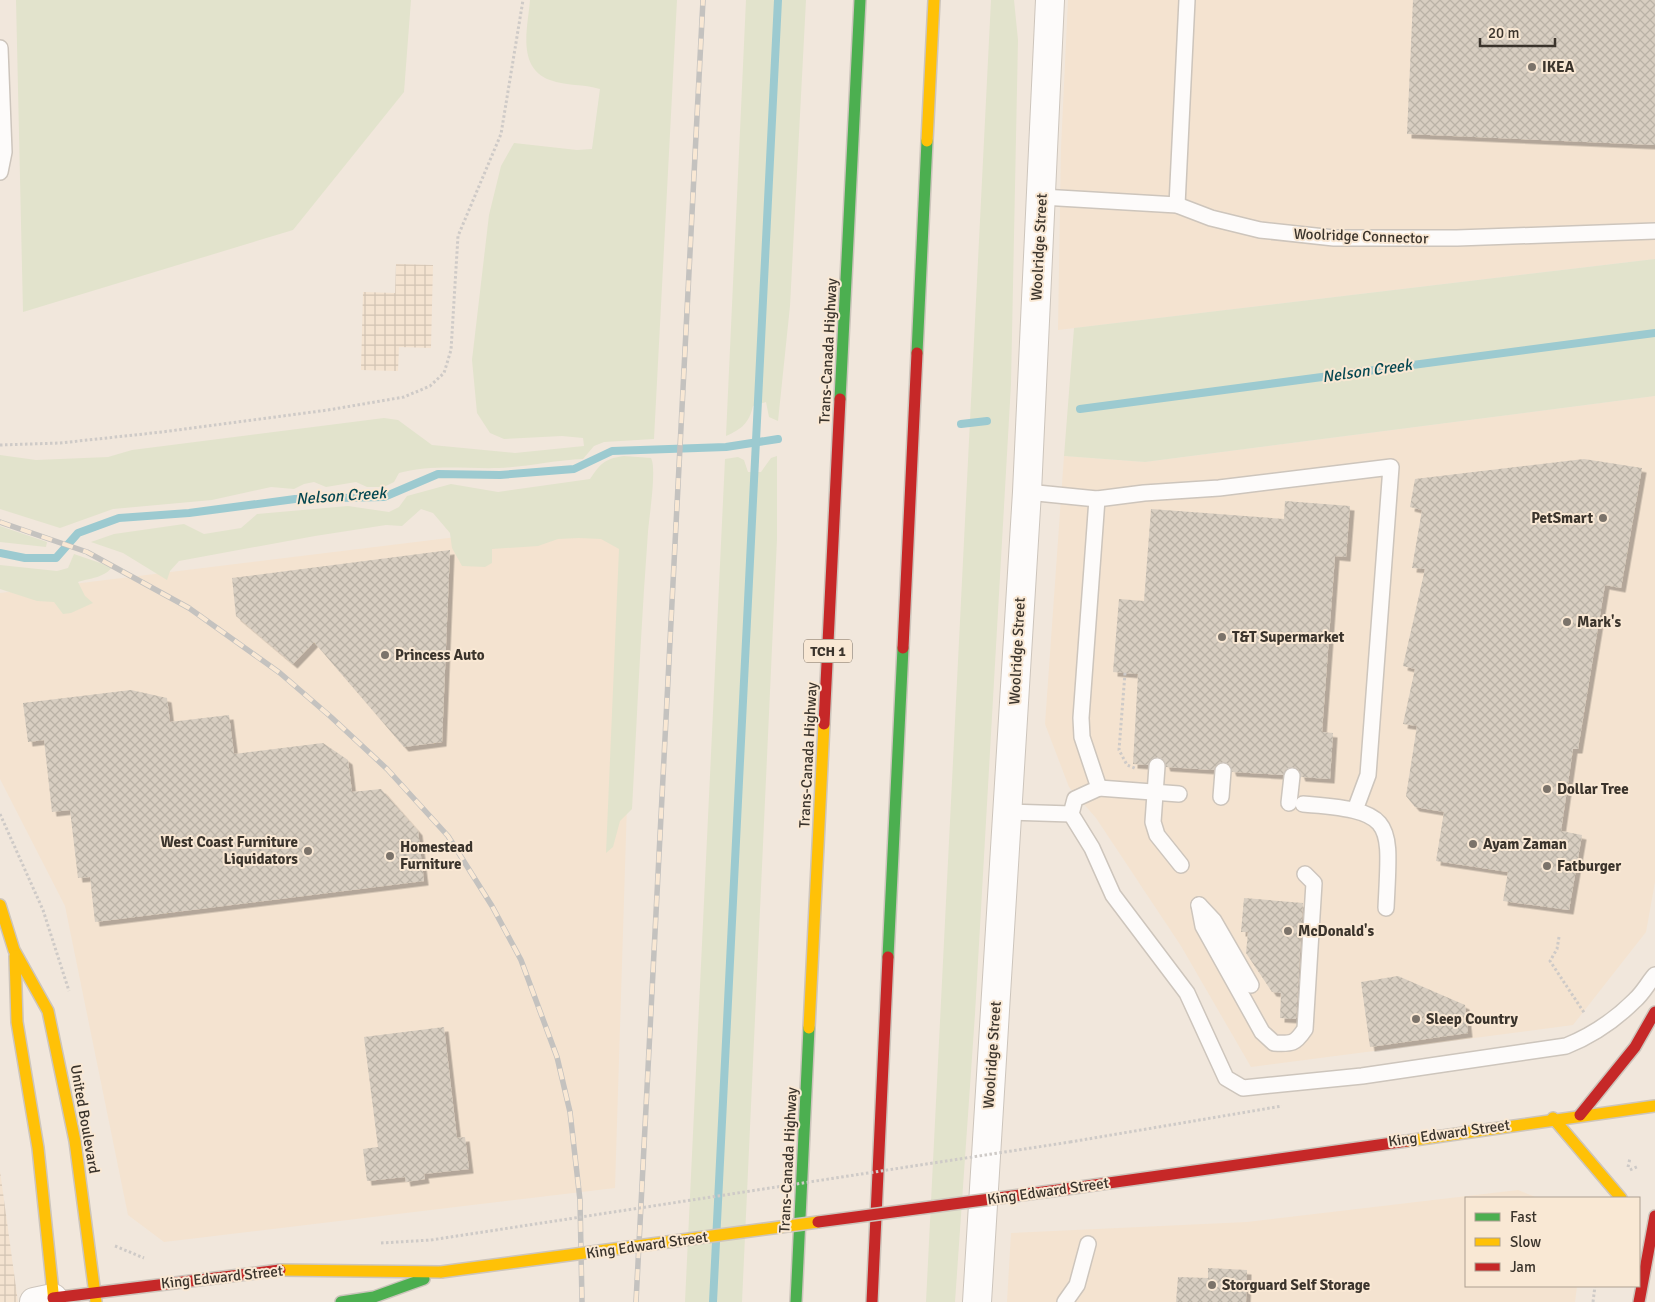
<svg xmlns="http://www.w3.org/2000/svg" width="1655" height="1302" font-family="Signika,sans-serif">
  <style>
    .built { fill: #f4e3d0 }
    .industrial { fill: url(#industrial-grid) }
    .green { fill: #e2e3cc }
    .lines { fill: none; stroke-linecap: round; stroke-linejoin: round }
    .stream { stroke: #9ccad0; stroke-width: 8 }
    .building { fill: url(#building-cross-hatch); filter: url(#shadow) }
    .lane-casing { stroke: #cdc5bc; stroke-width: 18 }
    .street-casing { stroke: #cdc5bc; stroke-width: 30 }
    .fast-casing { stroke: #cdc5bc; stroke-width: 14 }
    .slow-casing { stroke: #cdc5bc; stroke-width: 14 }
    .jam-casing { stroke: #cdc5bc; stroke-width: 14 }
    .path { stroke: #cecac7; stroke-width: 3; stroke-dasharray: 2.5 2.5; stroke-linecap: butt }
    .lane { stroke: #fdfbfa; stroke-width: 15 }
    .street { stroke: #fdfbfa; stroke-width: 28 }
    .fast { stroke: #4caf50; stroke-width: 11 }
    .slow { stroke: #ffc107; stroke-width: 11 }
    .jam { stroke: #c62828; stroke-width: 11 }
    .rail-casing { stroke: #c4c2bf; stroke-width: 5.5 }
    .rail { stroke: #f9e8d4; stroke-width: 4; stroke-dasharray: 11; stroke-linecap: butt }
    .slow-bridge-casing { stroke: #cdc5bc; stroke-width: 14; stroke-linecap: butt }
    .jam-bridge-casing { stroke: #cdc5bc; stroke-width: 14; stroke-linecap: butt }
    .path-bridge { stroke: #cecac7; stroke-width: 3; stroke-dasharray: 2.5 2.5; stroke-linecap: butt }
    .slow-bridge { stroke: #ffc107; stroke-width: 11 }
    .jam-bridge { stroke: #c62828; stroke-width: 11 }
    .poi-dot { fill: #7b736a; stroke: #f9e8d4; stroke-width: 2 }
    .labels { text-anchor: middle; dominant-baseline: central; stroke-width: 4; stroke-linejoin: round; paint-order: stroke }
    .shield { fill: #f9e8d4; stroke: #746a5e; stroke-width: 1 }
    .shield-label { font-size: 14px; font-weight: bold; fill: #3b342c }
    .poi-label { font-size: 15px; font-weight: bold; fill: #3b342c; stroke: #f9e8d4; text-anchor: start }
    .street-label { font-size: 15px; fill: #3b342c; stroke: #f9e8d4 }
    .water-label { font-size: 16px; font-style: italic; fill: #054751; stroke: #f9e8d4 }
  </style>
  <defs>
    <pattern id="industrial-grid" width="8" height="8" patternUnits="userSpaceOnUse" patternTransform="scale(1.25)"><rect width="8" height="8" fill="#f4e3d0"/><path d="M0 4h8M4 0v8" fill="none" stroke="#d2c3b3"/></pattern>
    <pattern id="building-cross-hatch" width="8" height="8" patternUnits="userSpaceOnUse" patternTransform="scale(1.25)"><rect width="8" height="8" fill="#d8cec1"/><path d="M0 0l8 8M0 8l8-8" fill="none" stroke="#bab2a6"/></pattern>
    <filter id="shadow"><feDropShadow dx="4.5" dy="4.5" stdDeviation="0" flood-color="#0004"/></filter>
  </defs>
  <rect width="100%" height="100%" fill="#f1e7dc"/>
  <g class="built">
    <polygon points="1068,0 1655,0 1655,259 1058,330 1061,148"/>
    <polygon points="1655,396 1655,882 1646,932 1573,1025 1251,1067 1181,946 1096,818 1069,787 1045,724 1064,456 1145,462"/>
    <polygon points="636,515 615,1188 164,1242 128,1215 65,906 0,779 0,593"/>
    <polygon points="1518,1190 1538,1198 1466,1198 1466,1286 1577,1286 1575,1302 1007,1302 1011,1233 1247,1222"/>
  </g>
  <g class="industrial">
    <polygon points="396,264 433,265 431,348 399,347 398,371 361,370 363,292 395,293"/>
    <polygon points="0,1171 18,1302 0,1302"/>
  </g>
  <g class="green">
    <polygon points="16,0 411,0 404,92 293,230 23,312"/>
    <path d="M 530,0 L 677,0 L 654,439 L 604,442 L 594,446 L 583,459 C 555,460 527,467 499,468 C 465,469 433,464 399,473 L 394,482 L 384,487 L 367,487 L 356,482 L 326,487 L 314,482 L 304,484 L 294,489 L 271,487 L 212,500 L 113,509 L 60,528 L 0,509 L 0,455 L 36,460 L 108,457 L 132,450 L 384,418 L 398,420 L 432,445 L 515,453 L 584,446 L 583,438 L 562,436 L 504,439 L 490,433 L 477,413 L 472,360 L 489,215 L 501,166 L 514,143 L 577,150 L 592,149 L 600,89 C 584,84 566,86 550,80 C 516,67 528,27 530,0 Z"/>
    <path d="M 746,0 L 806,0 L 790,306 L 778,421 L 769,417 L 766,402 L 753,406 C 749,423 742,429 726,436 Z"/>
    <polygon points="991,0 1014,0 1018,40 1011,384 975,1014 955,1302 926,1302"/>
    <polygon points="1655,259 1655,396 1145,462 1064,456 1074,328"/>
    <path d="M 624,456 L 651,458 C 657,468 649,518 648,532 C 641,625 637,717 632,809 L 620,821 L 613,847 L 606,853 L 619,549 L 601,539 L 579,538 L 558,539 L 538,546 L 492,549 L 492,563 L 485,567 L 462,566 L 452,548 L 450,533 L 433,513 L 421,509 L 402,526 L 386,525 L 315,536 L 179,561 L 170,571 L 167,580 L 123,553 L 91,542 L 114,534 L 184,524 L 204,534 L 241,528 L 257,514 L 348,506 L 389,512 L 399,507 L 407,496 L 451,484 L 498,492 L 590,479 C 601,463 604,459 624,456 Z"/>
    <polygon points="777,456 777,539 742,1302 685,1302 725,459 738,457 744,460 748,472 761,472 771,458"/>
    <polygon points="0,526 47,542 46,547 0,542"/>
    <path d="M 74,554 L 112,567 C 104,578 90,578 78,582 L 85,596 L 93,603 L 71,613 L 63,614 L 54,602 L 37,601 L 0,589 L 0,565 L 57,571 L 68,568 Z"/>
  </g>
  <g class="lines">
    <g class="stream">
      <polyline points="1080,409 1655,333"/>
      <polyline points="961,424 987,421"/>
      <polyline points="0,553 25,558 56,558 78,533 119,518 189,513 295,499 384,497 438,474 500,475 574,469 612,451 726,447 778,439"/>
      <polyline points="713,1302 778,0"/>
    </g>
  </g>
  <g class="building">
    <polygon points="1413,0 1655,0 1655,145 1407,134"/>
    <polygon points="1584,459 1642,468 1621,588 1605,585 1578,749 1573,749 1561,831 1582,835 1569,910 1503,901 1508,872 1436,861 1444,812 1415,807 1406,796 1417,726 1403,724 1415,669 1403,666 1425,569 1412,568 1422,510 1410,507 1415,479"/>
    <polygon points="1285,501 1350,506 1346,557 1335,556 1322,732 1333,733 1330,779 1301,777 1298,769 1293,767 1285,770 1283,775 1232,772 1229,764 1223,762 1216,765 1214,770 1166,767 1163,759 1157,757 1150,760 1148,765 1133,764 1138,674 1113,672 1119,599 1144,601 1151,509 1284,519"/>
    <polygon points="450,550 442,742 404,747 314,642 293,664 236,616 232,578"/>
    <polygon points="131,690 167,698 170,722 229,715 234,754 323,743 348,760 352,792 381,789 418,831 424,881 95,922 90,877 78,878 70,810 52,812 44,740 28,742 23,703"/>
    <polygon points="1244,898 1303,903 1296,1019 1280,1018 1281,993 1272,992 1246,953 1248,932 1241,932"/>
    <polygon points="1398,976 1465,1005 1468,1033 1370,1047 1361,982"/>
    <polygon points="444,1027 457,1138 465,1137 469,1169 424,1174 425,1179 406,1182 405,1177 367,1181 363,1149 378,1147 364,1037"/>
    <polygon points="1208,1268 1247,1270 1246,1302 1176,1302 1178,1277 1208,1278"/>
  </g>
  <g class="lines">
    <g class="lane-casing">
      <g id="lane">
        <polyline points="0,48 4,152 0,172"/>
        <polyline points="1042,197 1177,205 1211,218 1260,230 1334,238 1457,238 1655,231"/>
        <polyline points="1177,205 1187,0"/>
        <polyline points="1027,492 1097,499 1144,493 1219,488 1391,467 1368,775 1355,810"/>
        <path d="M 1097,499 L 1081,718 L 1082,737 L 1099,788 L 1075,799 L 1071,814 L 1092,848 L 1113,895 L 1187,993 L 1226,1078 L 1243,1088 L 1362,1076 L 1566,1046 C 1591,1036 1616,1019 1635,1000 C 1643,993 1648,983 1655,975"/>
        <polyline points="1157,766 1153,822 1157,835 1181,865"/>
        <polyline points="1099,788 1179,794"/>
        <polyline points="1221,797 1223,771"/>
        <polyline points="1289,803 1292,776"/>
        <path d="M 1303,804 C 1397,811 1390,821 1386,908"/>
        <polyline points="1008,812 1071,814"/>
        <path d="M 1199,905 L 1203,926 L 1262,1032 L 1274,1043 C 1292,1044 1295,1044 1305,1029 L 1314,883 L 1305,874"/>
        <polyline points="1199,905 1214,921 1251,985"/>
        <polyline points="1065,1302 1077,1285 1088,1244"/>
      </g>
    </g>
    <g class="street-casing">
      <g id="street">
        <polyline points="34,1302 53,1298"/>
        <polyline points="977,1302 1027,492 1050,0"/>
      </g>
    </g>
    <g class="fast-casing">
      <g id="fast">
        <polyline points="917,353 927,141"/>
        <polyline points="840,399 860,0"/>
        <polyline points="888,957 903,648"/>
        <polyline points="341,1302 374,1297 424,1279"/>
        <polyline points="796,1302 809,1028"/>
      </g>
    </g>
    <g class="slow-casing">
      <g id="slow">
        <polyline points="927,141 934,0"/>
        <polyline points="0,905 14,950 48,1011 75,1141 96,1302"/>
        <polyline points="15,956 17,1022 38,1148 54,1302"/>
        <polyline points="809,1028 824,724"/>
        <polyline points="1553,1118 1621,1198"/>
        <polyline points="1407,1141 1655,1106"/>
        <polyline points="280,1270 441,1272"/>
      </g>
    </g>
    <g class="jam-casing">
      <g id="jam">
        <polyline points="903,648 917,353"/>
        <polyline points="824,724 840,399"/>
        <polyline points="1580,1115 1635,1047 1655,1012"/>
        <polyline points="1066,1189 1407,1141"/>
        <polyline points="53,1298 280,1270"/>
        <polyline points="872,1302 888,957"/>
        <polyline points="1639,1302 1655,1216"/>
      </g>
    </g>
    <g class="path">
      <polyline points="0,445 60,443 162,432 328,410 404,397 430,386 444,373 451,350 458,236 501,134 523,0"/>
      <polyline points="1125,673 1119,750 1127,765 1137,769"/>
      <polyline points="0,814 43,910 69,991"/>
      <polyline points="1559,937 1557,949 1550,961 1585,1014"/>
      <polyline points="1070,1142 1282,1106"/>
      <polyline points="1628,1167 1630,1158"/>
      <polyline points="1630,1170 1639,1166"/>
      <polyline points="381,1243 431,1240"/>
      <polyline points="115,1246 144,1258"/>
      <polyline points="1593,1302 1595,1286"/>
    </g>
    <use href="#lane" class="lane"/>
    <use href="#street" class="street"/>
    <use href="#fast" class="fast"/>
    <use href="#slow" class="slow"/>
    <use href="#jam" class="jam"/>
    <g class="rail-casing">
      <g id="rail">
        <polyline points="0,522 87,552 189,608 280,673 331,717 387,769 448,836 492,906 521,960 557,1057 570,1112 580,1200 582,1302"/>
        <polyline points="636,1302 703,0"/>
      </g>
    </g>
    <use href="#rail" class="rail"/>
    <g class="slow-bridge-casing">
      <polyline id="slow-bridge" points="441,1272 818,1222"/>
    </g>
    <g class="jam-bridge-casing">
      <polyline id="jam-bridge" points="818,1222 1066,1189"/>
    </g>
    <polyline class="path-bridge" points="431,1240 1070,1142"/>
    <use href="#slow-bridge" class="slow-bridge"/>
    <use href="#jam-bridge" class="jam-bridge"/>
  </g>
  <g class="poi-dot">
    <circle cx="1532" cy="67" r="5"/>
    <circle cx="1603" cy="518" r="5"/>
    <circle cx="1567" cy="622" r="5"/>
    <circle cx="1222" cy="637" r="5"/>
    <circle cx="385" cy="655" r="5"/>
    <circle cx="1547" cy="789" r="5"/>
    <circle cx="1473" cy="844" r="5"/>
    <circle cx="308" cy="851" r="5"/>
    <circle cx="390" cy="856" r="5"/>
    <circle cx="1547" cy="866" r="5"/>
    <circle cx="1288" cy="931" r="5"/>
    <circle cx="1416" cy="1019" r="5"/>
    <circle cx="1212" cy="1285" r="5"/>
  </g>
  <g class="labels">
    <rect class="shield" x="804" y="639.5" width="48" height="23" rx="4"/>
    <g class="shield-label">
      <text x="828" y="651">TCH 1</text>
    </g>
    <g class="poi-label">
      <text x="1542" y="67">IKEA</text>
      <text x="1593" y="518" text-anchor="end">PetSmart</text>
      <text x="1577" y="622">Mark's</text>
      <text x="1232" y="637">T&amp;T Supermarket</text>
      <text x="395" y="655">Princess Auto</text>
      <text x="1557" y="789">Dollar Tree</text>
      <text x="298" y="842" text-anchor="end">West Coast Furniture<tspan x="298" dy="17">Liquidators</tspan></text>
      <text x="1483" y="844">Ayam Zaman</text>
      <text x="400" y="847">Homestead<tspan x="400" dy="17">Furniture</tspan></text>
      <text x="1557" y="866">Fatburger</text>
      <text x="1298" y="931">McDonald's</text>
      <text x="1426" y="1019">Sleep Country</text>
      <text x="1222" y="1285">Storguard Self Storage</text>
    </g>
    <g class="street-label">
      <text transform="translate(1361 236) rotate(2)">Woolridge Connector</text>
      <text transform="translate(1039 247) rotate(-87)">Woolridge Street</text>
      <text transform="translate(828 351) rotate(-87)">Trans-Canada Highway</text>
      <text transform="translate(1017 651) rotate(-87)">Woolridge Street</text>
      <text transform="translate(808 755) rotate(-87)">Trans-Canada Highway</text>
      <text transform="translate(992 1055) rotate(-86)">Woolridge Street</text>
      <text transform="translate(85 1119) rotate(80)">United Boulevard</text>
      <text transform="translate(1449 1133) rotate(-8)">King Edward Street</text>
      <text transform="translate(788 1160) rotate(-87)">Trans-Canada Highway</text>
      <text transform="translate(1048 1191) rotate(-8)">King Edward Street</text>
      <text transform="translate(647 1245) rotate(-8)">King Edward Street</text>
      <text transform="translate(222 1277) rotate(-6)">King Edward Street</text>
    </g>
    <g class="water-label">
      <text transform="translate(1367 371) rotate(-8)">Nelson Creek</text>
      <text transform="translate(341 496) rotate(-4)">Nelson Creek</text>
    </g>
  </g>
  <rect x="1465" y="1197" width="175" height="90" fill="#f9e8d4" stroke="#ada091"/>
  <rect x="1475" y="1213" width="25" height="8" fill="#4caf50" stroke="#ada091"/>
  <text x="1510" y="1222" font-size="15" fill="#3b342c">Fast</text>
  <rect x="1475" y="1238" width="25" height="8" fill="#ffc107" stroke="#ada091"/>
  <text x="1510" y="1247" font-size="15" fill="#3b342c">Slow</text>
  <rect x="1475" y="1263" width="25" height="8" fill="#c62828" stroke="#ada091"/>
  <text x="1510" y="1272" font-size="15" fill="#3b342c">Jam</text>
  <path d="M1480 38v8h75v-8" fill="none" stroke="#3b342c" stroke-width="2.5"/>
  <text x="1488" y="38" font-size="15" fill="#3b342c" stroke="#f9e8d4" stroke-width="4" paint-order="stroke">20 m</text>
</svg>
